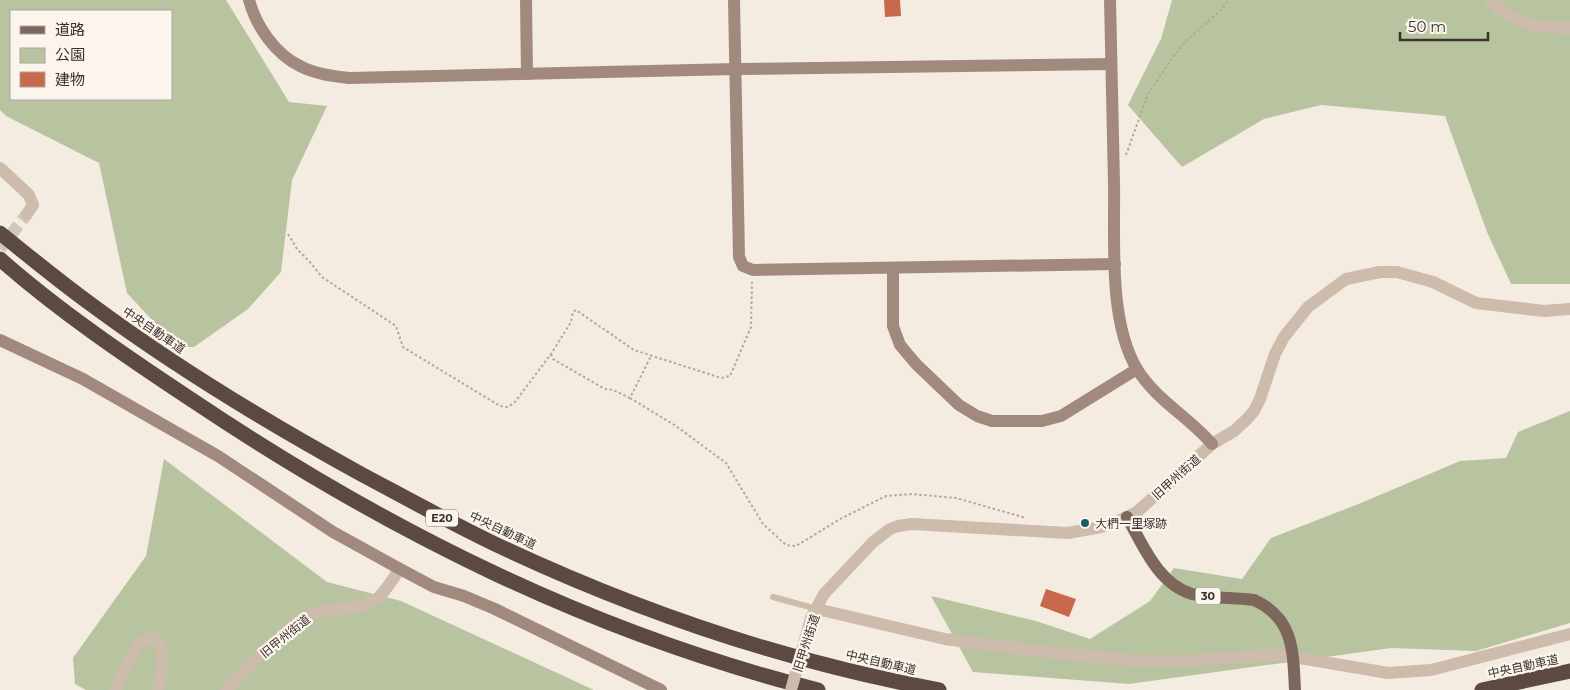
<svg xmlns="http://www.w3.org/2000/svg" width="1570" height="690" font-family="Montserrat,'Noto Sans JP',sans-serif">
  <style>
    .green { fill: #b8c4a0; fill-rule: evenodd }
    .building { fill: #c8694b }
    .lines { fill: none; stroke-linecap: round; stroke-linejoin: round }
    .street-tunnel { stroke: #cfc6bd; stroke-width: 12; stroke-dasharray: 12 6; stroke-linecap: butt }
    .path { stroke: #b9a596; stroke-width: 2; stroke-dasharray: 2.5 2.5; stroke-linecap: butt }
    .lane { stroke: #cdbbac; stroke-width: 6 }
    .street { stroke: #cdbbac; stroke-width: 12 }
    .secondary { stroke: #a18a7d; stroke-width: 12 }
    .primary { stroke: #7d675c; stroke-width: 12 }
    .highway { stroke: #5c4a42; stroke-width: 15 }
    .street-bridge { stroke: #cdbbac; stroke-width: 12 }
    .poi-dot { fill: #1f5a5e; stroke: #fbf5ee; stroke-width: 2 }
    .labels { text-anchor: middle; dominant-baseline: central; stroke-width: 4.5; stroke-linejoin: round; paint-order: stroke }
    .shield { fill: #fbf5ee; stroke: #756b66; stroke-width: 1 }
    .shield-label { font-size: 11px; font-weight: bold; fill: #3b302b }
    .street-label { font-size: 12px; fill: #3b302b; stroke: #fbf5ee }
    .poi-label { font-size: 12px; fill: #3b302b; stroke: #fbf5ee; text-anchor: start }
  </style>
  <rect width="100%" height="100%" fill="#f4ebe1"/>
  <g class="green">
    <path d="M 0,0 L 226,0 L 289,102 L 327,106 L 292,180 L 281,272 L 248,309 L 194,347 L 177,347 L 127,293 L 99,163 L 6,116 L 0,110 ZM 11,11 L 171,11 L 171,99 L 11,99 Z"/>
    <polygon points="1172,0 1570,0 1570,284 1511,284 1487,232 1445,116 1321,105 1264,119 1182,167 1128,105 1161,39"/>
    <polygon points="1570,411 1570,623 1476,651 1391,648 1129,684 973,672 931,596 1036,621 1090,639 1150,601 1174,568 1242,579 1271,538 1361,503 1460,461 1506,458 1518,432"/>
    <polygon points="164,459 327,582 401,601 594,690 86,690 75,684 73,658 146,556"/>
  </g>
  <g class="building">
    <polygon points="884,0 900,0 901,16 885,17"/>
    <polygon points="1046,589 1076,599 1069,617 1040,606"/>
  </g>
  <g class="lines">
    <polyline class="street-tunnel" points="0,249 27,214"/>
    <g class="path">
      <polyline points="1126,155 1148,94 1170,61 1186,41 1221,10 1229,0"/>
      <polyline points="288,234 297,249 309,261 322,277 396,326 403,347 500,406 508,407 515,402 551,354 571,322 573,312 576,310 634,350 721,378 730,376 751,327 752,282"/>
      <polyline points="551,354 553,359 605,389 613,390 630,398 651,356"/>
      <polyline points="630,398 676,426 726,463 763,524 786,545 796,546 842,518 886,496 912,494 956,498 1026,518"/>
    </g>
    <polyline class="lane" points="773,597 817,609"/>
    <g class="street">
      <path d="M 1490,0 C 1510,24 1540,29 1570,28"/>
      <polyline points="0,168 29,195 33,205 27,214"/>
      <polyline points="817,609 945,639 1038,651 1128,660 1184,661 1272,655 1294,657 1388,673 1431,670 1570,634"/>
      <polyline points="811,618 824,594 873,542 890,529 898,526 912,524 1068,533 1101,527 1116,522 1137,512 1212,444 1234,431 1246,420 1254,411 1260,399 1275,354 1284,337 1308,307 1346,279 1380,272 1397,272 1433,282 1476,303 1544,311 1570,309"/>
      <path d="M 116,690 C 123,673 133,639 153,637 C 168,649 161,674 158,690"/>
      <path d="M 226,690 C 250,666 277,633 305,617 C 327,604 359,614 379,597 C 387,589 393,578 400,569"/>
    </g>
    <g class="secondary">
      <path d="M 249,0 C 256,26 275,54 300,66 C 315,74 333,76 349,78 L 736,69 L 1111,64"/>
      <polyline points="526,0 527,74"/>
      <polyline points="734,0 739,257 743,266 753,270 1115,264"/>
      <path d="M 1110,0 C 1111,61 1113,122 1114,183 C 1115,239 1108,321 1137,369 C 1156,400 1189,417 1212,444"/>
      <polyline points="893,269 893,326 900,345 916,364 959,405 977,416 992,421 1042,421 1061,416 1137,369"/>
      <polyline points="0,340 83,379 181,435 218,456 333,532 400,569 434,587 464,596 495,609 661,690"/>
    </g>
    <path class="primary" d="M 1127,517 C 1143,545 1158,584 1192,594 C 1212,599 1234,597 1254,600 C 1294,618 1293,651 1295,690"/>
    <g class="highway">
      <path d="M 0,233 C 30,257 60,282 92,305 C 177,368 268,423 361,474 C 406,498 451,523 497,545 C 637,611 787,662 939,690"/>
      <path d="M 0,259 C 59,311 127,357 192,400 C 386,530 591,633 818,690"/>
      <polyline points="1482,690 1570,671"/>
    </g>
    <polyline class="street-bridge" points="791,690 811,618"/>
  </g>
  <circle class="poi-dot" cx="1085" cy="523" r="5"/>
  <g class="labels">
    <g class="shield">
      <rect x="426" y="509.5" width="32" height="17" rx="4"/>
      <rect x="1195.5" y="587.5" width="25" height="17" rx="4"/>
    </g>
    <g class="shield-label">
      <text x="442" y="518">E20</text>
      <text x="1208" y="596">30</text>
    </g>
    <g class="street-label">
      <text transform="translate(154 330) rotate(34)">中央自動車道</text>
      <text transform="translate(1176 477) rotate(-42)">旧甲州街道</text>
      <text transform="translate(503 530) rotate(25)">中央自動車道</text>
      <text transform="translate(285 636) rotate(-39)">旧甲州街道</text>
      <text transform="translate(806 643) rotate(-72)">旧甲州街道</text>
      <text transform="translate(881 662) rotate(13)">中央自動車道</text>
      <text transform="translate(1523 666) rotate(-12)">中央自動車道</text>
    </g>
    <g class="poi-label">
      <text x="1095" y="523">大椚一里塚跡</text>
    </g>
  </g>
  <rect x="10" y="10" width="162" height="90" fill="#fbf5ee" stroke="#aea6a0"/>
  <rect x="20" y="26" width="25" height="8" fill="#7d675c" stroke="#aea6a0"/>
  <text x="55" y="35" font-size="15" fill="#3b302b">道路</text>
  <rect x="20" y="48" width="25" height="15" fill="#b8c4a0" stroke="#aea6a0"/>
  <text x="55" y="60" font-size="15" fill="#3b302b">公園</text>
  <rect x="20" y="72" width="25" height="15" fill="#c8694b" stroke="#aea6a0"/>
  <text x="55" y="85" font-size="15" fill="#3b302b">建物</text>
  <path d="M1400 32v8h88v-8" fill="none" stroke="#3b302b" stroke-width="2.5"/>
  <text x="1408" y="32" font-size="15" fill="#3b302b" stroke="#fbf5ee" stroke-width="4" paint-order="stroke">50 m</text>
</svg>
